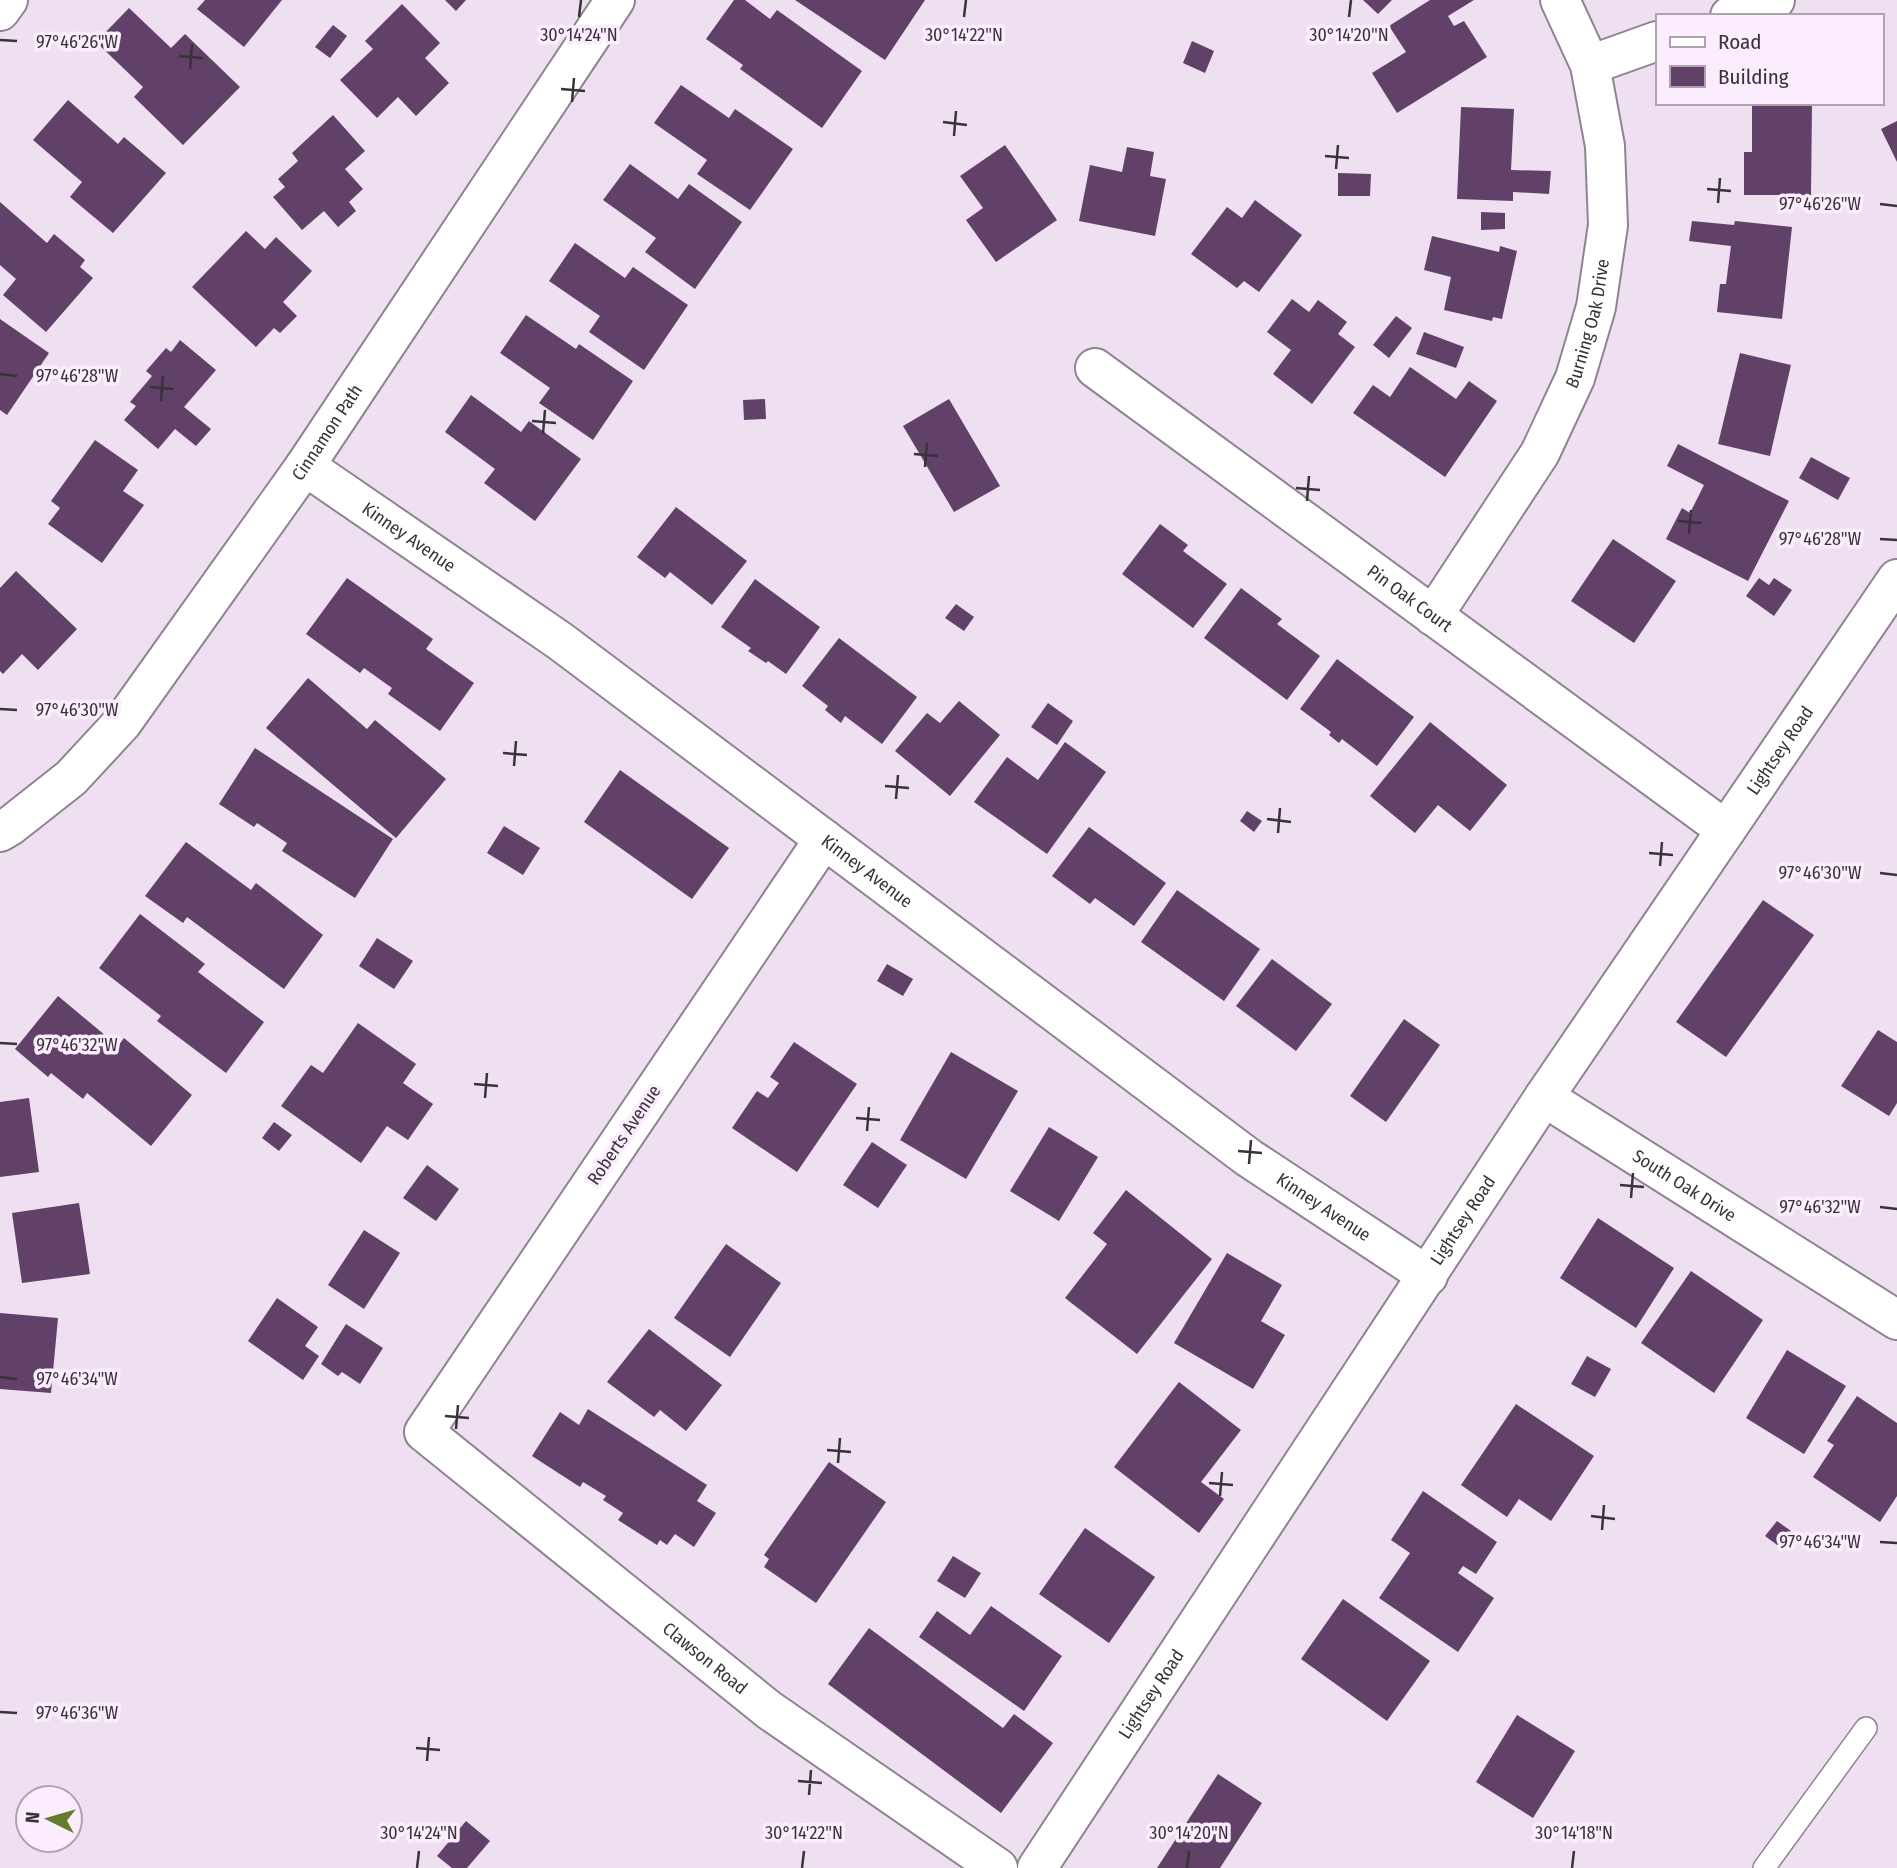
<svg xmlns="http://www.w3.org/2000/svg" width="1897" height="1868" font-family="'Fira Sans Condensed',sans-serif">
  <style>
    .building { fill: #614168 }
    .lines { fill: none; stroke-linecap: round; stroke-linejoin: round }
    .service-casing { stroke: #8f8392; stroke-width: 24 }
    .minor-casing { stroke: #8f8392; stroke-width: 42 }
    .service { stroke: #fff; stroke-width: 21 }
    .minor { stroke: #fff; stroke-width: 38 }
    .ticks { fill: none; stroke: #383339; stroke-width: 2.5 }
    .labels { text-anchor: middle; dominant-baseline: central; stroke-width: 7; stroke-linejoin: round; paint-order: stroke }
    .street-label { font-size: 18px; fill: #383339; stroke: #fbedfe }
    .ticks-label { font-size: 18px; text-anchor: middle; fill: #383339; stroke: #fbedfe; stroke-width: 7; stroke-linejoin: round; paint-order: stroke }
  </style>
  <rect width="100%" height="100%" fill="#eee0f1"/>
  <g class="building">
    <polygon points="205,0 282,0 244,47 197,9"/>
    <polygon points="445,0 466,0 456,11"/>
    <polygon points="734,0 745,0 770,19 777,10 862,71 822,128 740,69 743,65 706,39"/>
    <polygon points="795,0 925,0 885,60"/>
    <polygon points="1363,0 1392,0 1378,14"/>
    <polygon points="1430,0 1474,0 1448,16 1454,26 1464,21 1487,57 1397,113 1372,73 1406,52 1389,26"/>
    <polygon points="402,4 440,43 425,58 449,83 416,116 398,97 377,118 340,80 373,49 365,41"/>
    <polygon points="129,8 171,48 185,34 240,87 183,145 134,97 143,87 96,42"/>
    <polygon points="333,25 347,36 330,58 315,47"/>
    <polygon points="1192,41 1214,51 1205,73 1183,63"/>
    <polygon points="681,85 729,118 735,109 793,149 750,210 697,174 707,160 654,123"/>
    <polygon points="68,100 118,144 124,137 166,173 113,233 70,197 82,182 33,140"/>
    <polygon points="1752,103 1812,103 1811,195 1744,195 1744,152 1752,152"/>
    <polygon points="1461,107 1514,109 1511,170 1551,171 1549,194 1513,192 1513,201 1457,199"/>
    <polygon points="333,115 365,151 345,169 363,189 349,202 356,211 338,227 324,211 302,230 273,197 285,187 278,179 298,161 292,153"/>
    <polygon points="1897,121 1897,162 1881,129"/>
    <polygon points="1005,145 1057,220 996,262 966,220 983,208 960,176"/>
    <polygon points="1127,147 1154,152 1150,176 1166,179 1155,236 1079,221 1090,165 1122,172"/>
    <polygon points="630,164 678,199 689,184 742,222 695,289 645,252 656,238 603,200"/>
    <polygon points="1338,173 1371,174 1370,196 1338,196"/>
    <polygon points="1255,200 1302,235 1259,292 1244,281 1237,288 1191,254 1227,207 1242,218"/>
    <polygon points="0,202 47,243 54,234 85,260 80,267 93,278 46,332 3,295 16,279 0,265"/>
    <polygon points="1481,212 1505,213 1505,229 1481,230"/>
    <polygon points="1692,221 1734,225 1735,221 1792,227 1782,319 1717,312 1720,284 1726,284 1731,246 1689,241"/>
    <polygon points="246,231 265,249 276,237 312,271 283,302 297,316 280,333 274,328 256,347 192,287"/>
    <polygon points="1432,236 1499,252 1500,246 1517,251 1502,319 1493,317 1492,321 1444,310 1451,277 1424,270"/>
    <polygon points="575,243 625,278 633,267 688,305 644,370 589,332 600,316 549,281"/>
    <polygon points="1292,299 1309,312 1318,300 1347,322 1338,334 1355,347 1312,404 1273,374 1291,350 1267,332"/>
    <polygon points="526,315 576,349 579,344 633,381 593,440 539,403 550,388 500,353"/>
    <polygon points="1396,316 1412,328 1389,358 1373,345"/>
    <polygon points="0,319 49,353 7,415 0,410"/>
    <polygon points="1424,332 1464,347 1456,368 1416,354"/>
    <polygon points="180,340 216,370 184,407 211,429 196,446 175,429 158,449 124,420 136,406 130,402 152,376 146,371 166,348 171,352"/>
    <polygon points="1740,353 1791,365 1770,456 1718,444"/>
    <polygon points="1410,367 1456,399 1469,381 1497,401 1445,477 1353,413 1373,385 1390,397"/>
    <polygon points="471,395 521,432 529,421 581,459 535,521 484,483 495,469 445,432"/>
    <polygon points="765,399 766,419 744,420 743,400"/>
    <polygon points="949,399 1000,486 954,512 903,426"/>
    <polygon points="95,440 138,470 123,491 144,505 102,563 48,524 60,508 51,501"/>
    <polygon points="1678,444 1789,501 1748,581 1666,539 1682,508 1690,513 1704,485 1667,466"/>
    <polygon points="1811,457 1850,478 1838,500 1799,478"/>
    <polygon points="676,507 747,561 712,605 670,572 665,578 637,557"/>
    <polygon points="1160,524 1188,545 1183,551 1227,584 1193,628 1122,574"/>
    <polygon points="1613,539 1676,581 1634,643 1571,601"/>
    <polygon points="16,571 77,629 38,670 22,654 3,674 0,671 0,588"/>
    <polygon points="347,578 433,639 426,649 474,683 440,731 388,694 392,688 364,668 360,673 306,634"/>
    <polygon points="1759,578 1769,585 1774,578 1792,590 1774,616 1746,596"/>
    <polygon points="755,579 820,627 786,674 768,661 766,663 748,651 751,648 721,627"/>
    <polygon points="1241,588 1282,619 1277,624 1320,656 1287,700 1204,638"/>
    <polygon points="956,604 974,617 964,631 945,618"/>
    <polygon points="839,638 917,697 882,744 845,716 841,723 825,710 828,706 802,686"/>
    <polygon points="1337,659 1414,717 1377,766 1342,739 1339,743 1329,735 1331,732 1300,709"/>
    <polygon points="308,678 367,729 375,720 446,779 396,838 266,728"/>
    <polygon points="959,701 1000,735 950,796 895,751 927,713 940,723"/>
    <polygon points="1048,703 1073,721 1057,745 1031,727"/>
    <polygon points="1430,722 1507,785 1470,831 1438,805 1415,833 1370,796"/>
    <polygon points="1065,742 1106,772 1047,854 974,802 1007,757 1038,780"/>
    <polygon points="255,748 393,839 355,898 282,851 287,843 257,823 254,827 219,804"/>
    <polygon points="620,770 729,848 692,899 584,822"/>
    <polygon points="1247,811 1262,821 1254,832 1240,821"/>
    <polygon points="504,826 540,848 523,875 487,853"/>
    <polygon points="1089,827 1166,883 1134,926 1095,898 1090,904 1052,876"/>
    <polygon points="186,842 251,890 256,883 323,935 284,989 187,917 183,923 145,896"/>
    <polygon points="1177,890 1260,949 1224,1001 1141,942"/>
    <polygon points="1763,900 1814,935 1726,1057 1676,1022"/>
    <polygon points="140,914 205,964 198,972 264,1022 226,1073 157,1021 161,1016 99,968"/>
    <polygon points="377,938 413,961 394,989 359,966"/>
    <polygon points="1272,959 1332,1004 1296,1051 1236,1006"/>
    <polygon points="887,964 913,979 903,996 877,981"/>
    <polygon points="58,996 118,1046 124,1038 192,1095 151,1146 87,1093 83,1099 51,1073 48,1077 15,1049"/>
    <polygon points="1404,1019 1440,1045 1386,1122 1350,1096"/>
    <polygon points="358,1023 416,1064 403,1083 433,1104 408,1140 387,1126 361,1163 281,1106 311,1065 323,1073"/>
    <polygon points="1878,1030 1897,1042 1897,1103 1889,1116 1841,1086"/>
    <polygon points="794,1042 857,1084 797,1172 732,1128 757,1091 768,1098 779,1083 770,1077"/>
    <polygon points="951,1052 1018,1091 966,1179 900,1140"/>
    <polygon points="29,1098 39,1172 0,1177 0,1102"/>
    <polygon points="274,1122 292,1135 279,1151 262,1138"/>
    <polygon points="1049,1127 1098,1157 1059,1221 1010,1191"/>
    <polygon points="872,1142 907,1165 878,1208 843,1185"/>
    <polygon points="427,1165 459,1189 436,1221 403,1198"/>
    <polygon points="1126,1190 1212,1259 1137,1354 1065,1298 1107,1244 1093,1233"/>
    <polygon points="79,1203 90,1274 22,1283 12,1213"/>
    <polygon points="1598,1218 1674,1268 1636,1328 1560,1278"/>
    <polygon points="364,1230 400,1253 364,1309 328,1285"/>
    <polygon points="726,1244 781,1283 730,1357 674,1318"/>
    <polygon points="1227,1253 1282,1285 1261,1321 1285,1335 1253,1389 1174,1343"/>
    <polygon points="1691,1271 1763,1320 1714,1393 1641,1343"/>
    <polygon points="277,1298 318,1327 305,1346 319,1356 303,1380 248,1341"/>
    <polygon points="0,1313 58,1318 51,1393 0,1389"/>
    <polygon points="346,1324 383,1348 360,1384 342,1372 338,1376 321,1364"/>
    <polygon points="649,1329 722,1385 686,1431 660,1410 654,1417 607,1382"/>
    <polygon points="1787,1350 1846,1386 1804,1454 1746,1418"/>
    <polygon points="1587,1356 1611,1369 1595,1397 1571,1384"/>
    <polygon points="1179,1382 1241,1430 1201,1482 1224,1499 1199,1533 1114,1467"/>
    <polygon points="1857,1396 1897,1423 1897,1496 1880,1522 1813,1477 1834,1445 1827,1441"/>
    <polygon points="1516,1404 1594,1456 1551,1521 1519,1499 1507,1517 1461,1485"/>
    <polygon points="588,1409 707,1485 697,1501 716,1513 694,1547 675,1534 667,1545 660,1540 657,1545 618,1520 623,1513 603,1500 606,1496 583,1482 580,1487 532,1456 560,1412 579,1425"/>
    <polygon points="829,1462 886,1502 816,1603 764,1567 769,1559 764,1555"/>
    <polygon points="1423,1491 1497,1542 1476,1574 1463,1566 1458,1573 1494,1598 1458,1652 1379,1598 1410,1553 1391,1540"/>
    <polygon points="1777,1521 1791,1531 1780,1547 1765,1536"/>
    <polygon points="1085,1528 1155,1577 1109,1643 1039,1594"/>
    <polygon points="953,1556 981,1573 965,1598 937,1581"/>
    <polygon points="1343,1599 1430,1661 1387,1721 1301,1659"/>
    <polygon points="991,1606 1062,1656 1024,1711 919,1637 937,1611 970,1635"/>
    <polygon points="869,1628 1003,1728 1014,1714 1053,1743 1001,1813 828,1684"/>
    <polygon points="1517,1715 1575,1751 1533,1818 1476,1782"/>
    <polygon points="1218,1774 1262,1803 1220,1868 1157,1868"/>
    <polygon points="466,1821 490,1841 467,1868 452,1868 437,1856"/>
  </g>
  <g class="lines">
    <g class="service-casing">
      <polyline id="service" points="1764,1868 1866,1728"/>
    </g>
    <g class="minor-casing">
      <g id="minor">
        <polyline points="0,11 8,0"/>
        <polyline points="1730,16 1775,0"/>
        <polyline points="1590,65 1657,41"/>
        <path id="s1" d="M 1095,368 L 1726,830"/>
        <path id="s2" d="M 305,466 L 560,641 L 1249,1158 L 1428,1276"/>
        <path id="s3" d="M 1433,616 L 1540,453 L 1575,378 L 1596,307 L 1608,225 L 1605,146 L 1590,65 L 1560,0"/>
        <path id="s4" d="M 0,832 L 10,826 L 71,778 L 122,723 L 305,466 L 615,0"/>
        <path id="s5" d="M 824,839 L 424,1432 L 769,1710 L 998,1868"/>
        <path id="s6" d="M 1544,1097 L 1897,1320"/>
        <path id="s7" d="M 1037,1868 L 1544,1097 L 1897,579"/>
      </g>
    </g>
    <use href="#service" class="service"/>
    <use href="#minor" class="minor"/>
  </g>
  <path class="ticks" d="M 579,17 L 581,0M 964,17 L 966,0M 1349,17 L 1351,0M 0,40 L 17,41M 179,56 L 203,58M 190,69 L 192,44M 561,89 L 585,91M 572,102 L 574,78M 943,122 L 967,125M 954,136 L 956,111M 1325,156 L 1349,158M 1336,169 L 1338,145M 1707,189 L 1731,191M 1718,203 L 1720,178M 1880,204 L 1897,206M 0,374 L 17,376M 150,387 L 174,389M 161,401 L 163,376M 532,421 L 556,423M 543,434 L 545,410M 914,454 L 938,456M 925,467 L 927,443M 1296,488 L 1320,490M 1307,501 L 1309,476M 1678,521 L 1702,523M 1689,534 L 1691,510M 1880,539 L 1897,540M 0,709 L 17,710M 503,753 L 527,755M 514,766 L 516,741M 885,786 L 909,788M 896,799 L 898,775M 1267,819 L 1291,822M 1278,833 L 1280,808M 1649,853 L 1673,855M 1660,866 L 1662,842M 1880,873 L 1897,875M 0,1043 L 17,1044M 474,1084 L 498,1086M 485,1098 L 487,1073M 856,1118 L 880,1120M 867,1131 L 869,1107M 1238,1151 L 1262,1153M 1249,1164 L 1251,1140M 1620,1185 L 1644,1187M 1631,1198 L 1633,1173M 1880,1207 L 1897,1209M 0,1377 L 17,1379M 445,1416 L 469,1418M 456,1429 L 458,1405M 827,1450 L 851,1452M 838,1463 L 840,1438M 1209,1483 L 1233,1485M 1220,1496 L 1222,1472M 1591,1516 L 1615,1519M 1602,1530 L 1604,1505M 1880,1542 L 1897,1543M 0,1712 L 17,1713M 416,1748 L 440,1750M 427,1761 L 429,1737M 798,1781 L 822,1783M 809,1795 L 811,1770M 417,1868 L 419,1851M 802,1868 L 804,1851M 1187,1868 L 1189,1851M 1572,1868 L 1574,1851"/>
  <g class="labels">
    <g class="street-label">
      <text stroke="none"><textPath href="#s3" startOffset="334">Burning Oak Drive</textPath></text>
      <text stroke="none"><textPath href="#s4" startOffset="520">Cinnamon Path</textPath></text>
      <text stroke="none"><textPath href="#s2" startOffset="126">Kinney Avenue</textPath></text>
      <text stroke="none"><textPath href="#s1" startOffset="390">Pin Oak Court</textPath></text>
      <text stroke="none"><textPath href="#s7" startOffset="1342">Lightsey Road</textPath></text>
      <text stroke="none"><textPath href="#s2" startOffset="693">Kinney Avenue</textPath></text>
      <text transform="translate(624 1135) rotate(-56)">Roberts Avenue</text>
      <text stroke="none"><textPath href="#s6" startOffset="166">South Oak Drive</textPath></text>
      <text stroke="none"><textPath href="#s2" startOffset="1260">Kinney Avenue</textPath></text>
      <text stroke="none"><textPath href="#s7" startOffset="775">Lightsey Road</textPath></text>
      <text stroke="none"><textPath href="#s5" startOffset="1076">Clawson Road</textPath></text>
      <text stroke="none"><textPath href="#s7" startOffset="208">Lightsey Road</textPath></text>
    </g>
  </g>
  <g class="ticks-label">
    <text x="579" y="41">30°14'24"N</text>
    <text x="964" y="41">30°14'22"N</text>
    <text x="1349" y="41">30°14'20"N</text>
    <text x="77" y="48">97°46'26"W</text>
    <text x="1820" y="210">97°46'26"W</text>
    <text x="77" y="382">97°46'28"W</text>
    <text x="1820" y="545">97°46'28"W</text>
    <text x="77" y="716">97°46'30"W</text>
    <text x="1820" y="879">97°46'30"W</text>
    <text x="77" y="1051">97°46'32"W</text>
    <text x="1820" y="1213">97°46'32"W</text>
    <text x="77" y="1385">97°46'34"W</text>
    <text x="1820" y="1548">97°46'34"W</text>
    <text x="77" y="1719">97°46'36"W</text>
    <text x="419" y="1839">30°14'24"N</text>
    <text x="804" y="1839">30°14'22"N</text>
    <text x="1189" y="1839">30°14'20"N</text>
    <text x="1574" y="1839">30°14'18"N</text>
  </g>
  <rect x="1656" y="14" width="228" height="91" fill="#fbedfe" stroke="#ada3af" stroke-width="2"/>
  <rect x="1670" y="37" width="35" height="10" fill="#ffffff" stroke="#ada3af" stroke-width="2"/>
  <text x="1718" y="49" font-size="21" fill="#383339">Road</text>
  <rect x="1670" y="66" width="35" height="21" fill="#614168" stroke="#ada3af" stroke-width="2"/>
  <text x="1718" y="84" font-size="21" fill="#383339">Building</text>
  <g transform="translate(49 1819) rotate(275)"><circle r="33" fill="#fbedfe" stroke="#ada3af" stroke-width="2"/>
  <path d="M0-5L12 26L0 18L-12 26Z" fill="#647c2e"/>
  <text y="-10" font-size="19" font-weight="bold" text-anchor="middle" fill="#383339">N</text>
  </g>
</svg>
